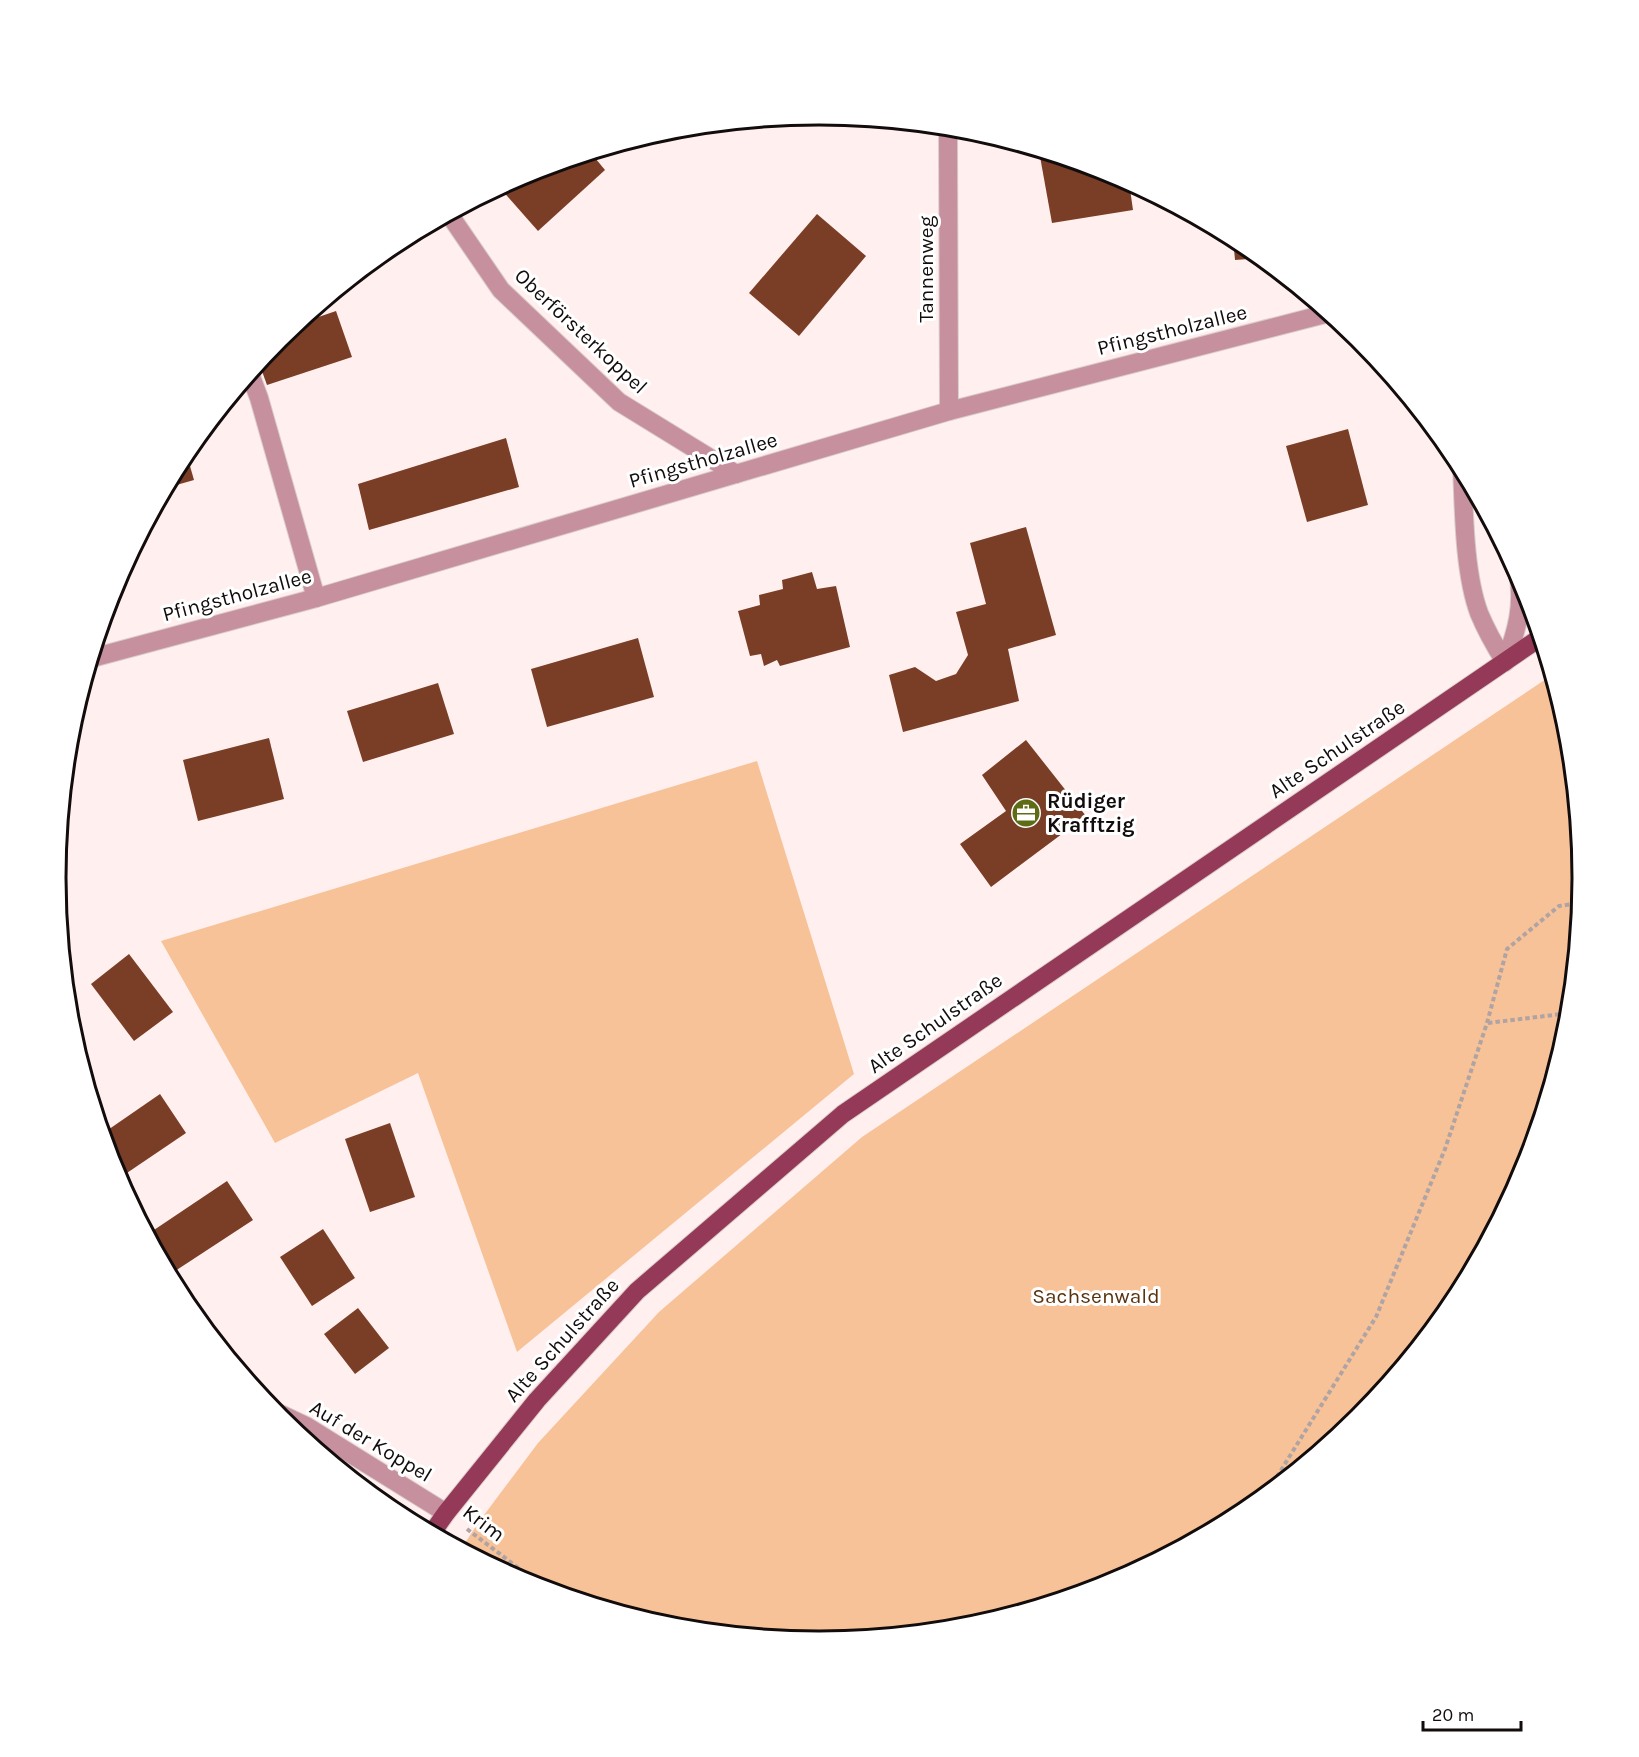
<svg xmlns="http://www.w3.org/2000/svg" width="1639" height="1757" font-family="Karla,sans-serif">
  <style>
    .green { fill: #f8c298 }
    .building { fill: #7a3e27 }
    .lines { fill: none; stroke-linecap: round; stroke-linejoin: round }
    .minor-casing { stroke: #d9cccb; stroke-width: 20 }
    .major-casing { stroke: #d9cccb; stroke-width: 20 }
    .path { stroke: #afa4a3; stroke-width: 4; stroke-dasharray: 4.5 3; stroke-linecap: butt }
    .minor { stroke: #c6909e; stroke-width: 18 }
    .major { stroke: #953959; stroke-width: 18 }
    .labels { text-anchor: middle; dominant-baseline: central; stroke-width: 6; stroke-linejoin: round; paint-order: stroke }
    .street-label { font-size: 21px; fill: #120c0c; stroke: #fff }
    .poi-label { font-size: 21px; font-weight: bold; fill: #120c0c; stroke: #fff; text-anchor: start }
    .park-label { font-size: 21px; fill: #58330f; stroke: #fff }
    .rim { fill: none; stroke: #120c0c; stroke-width: 3 }
  </style>
  <rect width="100%" height="100%" fill="#fff0ef"/>
  <g class="green">
    <polygon points="1552,675 1569,730 1583,879 1569,1028 1525,1171 1455,1303 1359,1419 1244,1514 1112,1584 968,1628 819,1642 670,1628 527,1584 461,1549 478,1523 538,1443 659,1312 862,1137"/>
    <polygon points="757,761 854,1074 517,1352 418,1073 275,1143 161,941"/>
  </g>
  <g class="building">
    <polygon points="820,115 864,119 864,120 801,122 801,116"/>
    <polygon points="1039,151 1112,173 1129,182 1133,210 1052,223"/>
    <polygon points="591,153 605,170 538,231 500,188 527,173"/>
    <polygon points="817,214 866,256 799,336 749,293"/>
    <polygon points="1233,238 1244,243 1262,258 1235,260"/>
    <polygon points="336,311 352,357 267,385 259,363 280,338 295,325"/>
    <polygon points="1348,429 1368,505 1307,522 1286,446"/>
    <polygon points="506,438 519,487 369,530 358,484"/>
    <polygon points="186,452 194,480 166,488 184,454"/>
    <polygon points="1026,527 1056,635 1008,649 1019,701 903,732 889,675 915,667 936,681 956,674 968,655 956,612 986,604 970,543"/>
    <polygon points="812,572 817,589 836,586 850,647 780,666 777,660 764,666 761,654 750,656 738,611 760,605 759,595 783,589 782,580"/>
    <polygon points="638,638 654,697 547,727 531,669"/>
    <polygon points="438,683 454,734 363,762 347,711"/>
    <polygon points="269,738 284,799 198,821 183,760"/>
    <polygon points="1026,740 1086,816 991,887 960,844 1006,811 982,775"/>
    <polygon points="129,954 173,1012 134,1041 91,984"/>
    <polygon points="160,1094 186,1133 118,1179 114,1171 102,1134"/>
    <polygon points="390,1123 415,1197 370,1212 345,1139"/>
    <polygon points="227,1181 253,1220 169,1275 148,1234"/>
    <polygon points="323,1229 355,1278 312,1306 280,1257"/>
    <polygon points="358,1308 389,1348 355,1374 324,1334"/>
  </g>
  <g class="lines">
    <g class="minor-casing">
      <g id="minor">
        <polyline points="948,127 949,411"/>
        <polyline points="449,214 501,290 619,402 736,474"/>
        <polyline points="250,374 259,398 316,598"/>
        <path d="M 1462,467 C 1464,511 1464,572 1479,613 C 1486,630 1495,646 1505,662"/>
        <polyline points="92,658 316,598 949,411 1329,313"/>
        <path d="M 1505,662 C 1517,631 1524,605 1518,572"/>
        <polyline points="272,1410 306,1426 446,1513"/>
      </g>
    </g>
    <g class="major-casing">
      <polyline id="major" points="432,1533 446,1513 537,1400 637,1291 843,1114 1541,637"/>
    </g>
    <g class="path">
      <polyline points="1488,1023 1570,1013"/>
      <polyline points="1265,1496 1376,1317 1445,1149 1487,1023 1507,949 1559,906 1581,903"/>
      <polyline points="467,1529 521,1570 527,1584"/>
    </g>
    <use href="#minor" class="minor"/>
    <use href="#major" class="major"/>
  </g>
  <defs>
    <g id="office-disc" transform="scale(1.5)"><circle r="9.5" fill="#5f6c16" stroke="#fff"/><path d="M-6-3h4V-5.5h4V-3h4V5H-6ZM-1-4.5V-3h2v-1.5ZM-6 0V1H6V0Z" fill="#fff"/></g>
  </defs>
  <g fill-rule="evenodd">
    <use href="#office-disc" x="1026" y="813"/>
  </g>
  <g class="labels">
    <g class="street-label">
      <text transform="translate(926 269) rotate(-90)">Tannenweg</text>
      <text transform="translate(1172 330) rotate(-14)">Pfingstholzallee</text>
      <text transform="translate(581 331) rotate(43)">Oberförsterkoppel</text>
      <text transform="translate(703 460) rotate(-16)">Pfingstholzallee</text>
      <text transform="translate(237 595) rotate(-15)">Pfingstholzallee</text>
      <text transform="translate(1337 749) rotate(-34)">Alte Schulstraße</text>
      <text transform="translate(935 1023) rotate(-35)">Alte Schulstraße</text>
      <text transform="translate(562 1340) rotate(-48)">Alte Schulstraße</text>
      <text transform="translate(371 1441) rotate(31)">Auf der Koppel</text>
      <text transform="translate(484 1523) rotate(37)">Krim</text>
    </g>
    <g class="poi-label">
      <text x="1047" y="801">Rüdiger<tspan x="1047" dy="24">Krafftzig</tspan></text>
    </g>
    <g class="park-label">
      <text x="1096" y="1296">Sachsenwald</text>
    </g>
  </g>
  <path d="M0 0H1639V1757H0ZM66 878a753 753 0 1 1 1506 0a753 753 0 1 1-1506 0Z" fill="#fff" fill-rule="evenodd"/>
  <path class="rim" d="M66 878a753 753 0 1 1 1506 0a753 753 0 1 1-1506 0Z"/>
  <path d="M1423 1721v9h98v-9" fill="none" stroke="#120c0c" stroke-width="3"/>
  <text x="1432" y="1721" font-size="18" fill="#120c0c" stroke="#ffffff" stroke-width="4.5" paint-order="stroke">20 m</text>
</svg>
